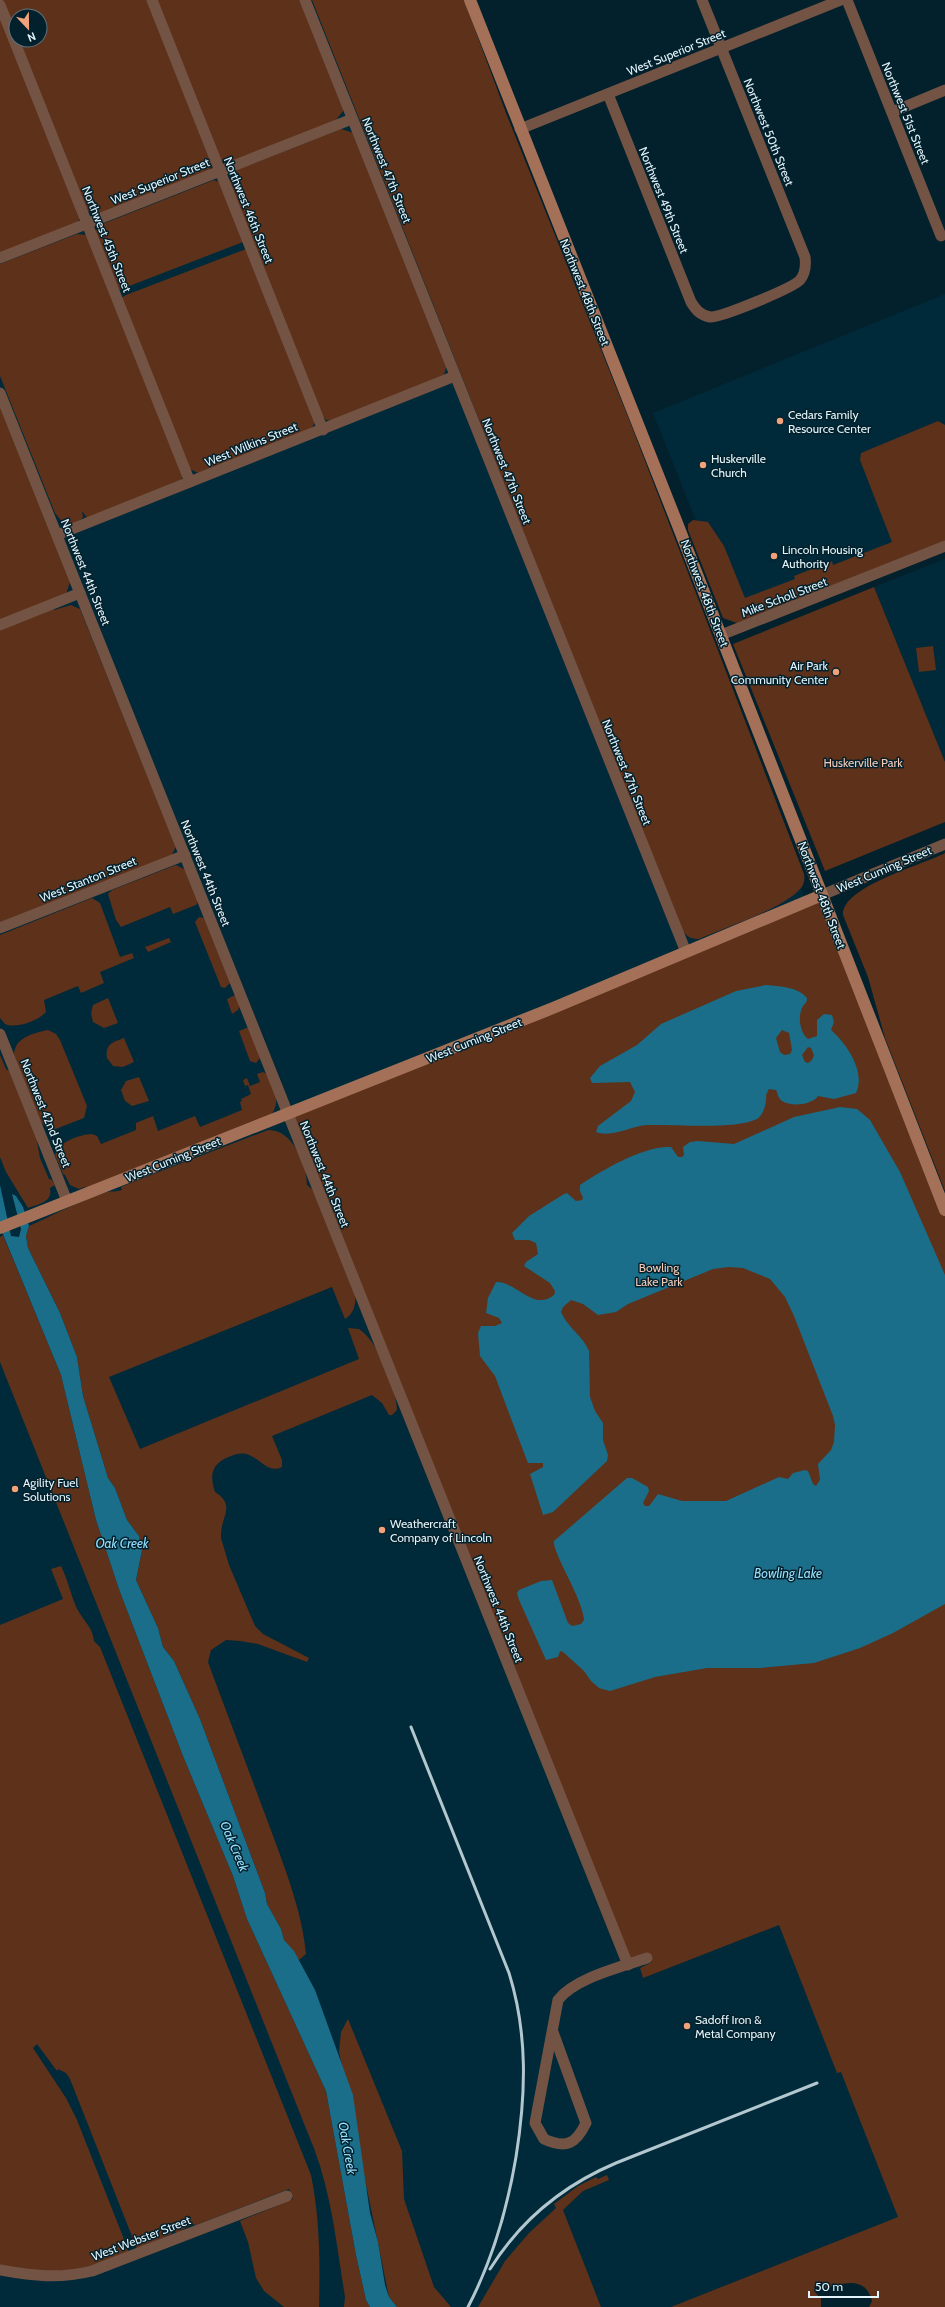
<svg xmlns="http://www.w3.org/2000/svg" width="945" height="2307" font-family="Cabin,sans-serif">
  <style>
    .built { fill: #002a39; fill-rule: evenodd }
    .green { fill: #5d311a }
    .water { fill: #1b6e8a; fill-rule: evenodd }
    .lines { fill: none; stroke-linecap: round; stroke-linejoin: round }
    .street { stroke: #735344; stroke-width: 11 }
    .secondary { stroke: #a47158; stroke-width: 12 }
    .rail { stroke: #b3c7cf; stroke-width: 3 }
    .poi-dot { fill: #f1a27b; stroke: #03212c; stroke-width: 1.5 }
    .labels { text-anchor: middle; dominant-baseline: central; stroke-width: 3; stroke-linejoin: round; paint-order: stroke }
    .street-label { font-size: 12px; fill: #e3f4fb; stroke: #03212c }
    .poi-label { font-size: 12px; fill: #e3f4fb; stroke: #03212c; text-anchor: start }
    .park-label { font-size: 12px; fill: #f5cbb6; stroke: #03212c }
    .water-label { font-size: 13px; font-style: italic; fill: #96dffd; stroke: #03212c }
  </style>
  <rect width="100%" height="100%" fill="#03212c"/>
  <g class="built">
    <path d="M 0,0 L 454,0 L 816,927 L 945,2238 L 773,2307 L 0,2307 ZM 16,16 L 40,16 L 40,40 L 16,40 Z"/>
    <polygon points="945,294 945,530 734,616 653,413"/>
    <polygon points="945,559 945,762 874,587"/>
  </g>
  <g class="green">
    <polygon points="2,0 149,0 213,161 210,170 97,216 86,210 18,40 40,40 40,16 16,16 16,35"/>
    <polygon points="157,0 301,0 344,110 335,121 229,163 221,161"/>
    <path d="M 312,0 L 464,0 L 506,113 L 630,422 L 804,874 C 805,879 804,884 801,888 C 785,908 724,928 699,939 C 691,939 687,937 682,930 Z"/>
    <polygon points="0,14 80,218 76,224 0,254"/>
    <polygon points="341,129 354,133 447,364 444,375 332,421 326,420 322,415 229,183 231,174 234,171"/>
    <polygon points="214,180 219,182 243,242 119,290 95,232 100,225"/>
    <path d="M 77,234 L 87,235 L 183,476 L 181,480 L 88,519 L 82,511 L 83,517 C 78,524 72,524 64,524 L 55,513 L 0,376 L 0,264 Z"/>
    <polygon points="246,249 316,420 311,430 200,474 190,469 121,298 126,295"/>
    <polygon points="0,403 70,582 66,594 0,623"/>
    <polygon points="938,421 945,425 945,541 737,623 723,618 688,530 688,524 693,520 708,522 724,546 745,598 795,579 794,576 832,561 833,565 892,542 860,460 861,453"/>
    <polygon points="874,587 945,762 945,822 825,871 733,644"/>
    <polygon points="71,605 80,609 176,846 172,855 0,924 0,630 54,608 54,610"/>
    <polygon points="933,646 936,670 919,672 916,648"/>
    <path d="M 945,853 L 945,1191 L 885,1038 L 868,977 L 843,915 C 842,886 923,865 945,853 Z"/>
    <polygon points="176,865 186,870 198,902 196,905 173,914 170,907 121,927 116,920 108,894 112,890"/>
    <path d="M 822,895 L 945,1210 L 945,2307 L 869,2307 L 872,2301 C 865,2272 836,2285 815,2292 L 821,2299 L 821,2307 L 671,2307 L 898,2217 L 841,2072 L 837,2073 L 779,1925 L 643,1978 L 640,1968 L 652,1962 L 651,1957 L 628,1965 L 287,1114 Z"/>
    <path d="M 92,898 L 100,903 L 120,957 L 132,953 L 134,958 L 100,972 L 104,983 L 81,993 L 78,986 L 44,1000 L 46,1012 C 38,1021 16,1029 5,1024 L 0,1018 L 0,935 Z"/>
    <polygon points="199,917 204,918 230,983 225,988 221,987 195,922"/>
    <polygon points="169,938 171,942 148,952 145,947"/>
    <polygon points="235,995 240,1005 238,1010 232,1014 227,999"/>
    <polygon points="108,998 118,1023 104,1028 93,1022 91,1013 93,1005"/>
    <polygon points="249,1027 260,1058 256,1063 250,1061 239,1031"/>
    <path d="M 48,1030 L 56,1034 L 60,1040 L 87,1106 L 84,1118 L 53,1130 L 48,1129 L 40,1121 L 14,1055 C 14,1038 33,1033 48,1030 Z"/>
    <path d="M 124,1038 L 134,1062 L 123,1067 L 113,1066 L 107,1058 C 105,1044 113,1042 124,1038 Z"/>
    <path d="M 0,1055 L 6,1069 L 9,1071 L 36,1136 L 40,1158 L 49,1179 L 52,1180 L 55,1185 L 50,1188 C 53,1202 39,1204 28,1208 L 6,1172 L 0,1157 Z"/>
    <path d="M 263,1072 L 267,1074 C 273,1089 282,1101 271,1115 L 86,1189 L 85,1187 L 79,1189 L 70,1185 L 65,1175 L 63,1174 L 55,1155 C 59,1141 79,1135 92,1134 L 97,1136 L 101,1144 L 136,1130 L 136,1123 L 153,1116 L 158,1131 L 195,1116 L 200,1127 L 242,1110 L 240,1102 L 242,1101 L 241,1099 L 251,1094 L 248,1085 L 245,1086 L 243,1080 L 247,1078 L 250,1086 L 260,1082 L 257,1074 Z"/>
    <polygon points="139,1077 149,1101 132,1106 125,1101 121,1090 126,1081"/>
    <path d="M 268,1130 C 292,1129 307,1164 307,1185 L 313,1190 L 355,1293 C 356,1304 355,1312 345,1319 L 332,1287 L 109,1377 L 140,1449 L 359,1359 L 348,1328 L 359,1329 C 378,1341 396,1387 397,1410 L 392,1415 L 389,1415 L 382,1403 L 372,1395 L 272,1436 L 282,1460 L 282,1467 C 269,1474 260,1459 249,1455 C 243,1452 236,1454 231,1456 C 212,1463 209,1474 215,1492 C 237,1506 220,1516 221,1538 L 229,1565 L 255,1626 L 263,1634 L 309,1658 L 307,1662 L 258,1644 L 240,1641 L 226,1640 L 211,1650 L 208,1662 C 228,1716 249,1771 269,1825 C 284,1866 302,1910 306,1954 L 299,1960 L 284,1940 L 281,1929 L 267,1904 L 265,1893 L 200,1719 L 174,1661 L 163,1647 L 158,1628 L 136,1580 L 142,1550 L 139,1536 L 127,1520 L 115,1488 L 108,1478 L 83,1396 L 77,1357 L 60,1313 L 28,1248 L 26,1236 L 29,1226 C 54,1215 80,1200 107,1192 C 112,1191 116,1192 122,1190 L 121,1187 L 133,1182 Z"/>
    <path d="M 3,1235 L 61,1375 L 96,1520 L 120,1592 L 183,1756 L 233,1876 L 247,1919 L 326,2091 L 356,2255 L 366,2300 L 370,2307 L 344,2307 L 345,2297 C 337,2248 332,2197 315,2151 L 0,1362 L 0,1237 Z"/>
    <path d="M 61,1566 C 67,1578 70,1591 75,1604 C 80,1618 93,1626 94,1641 L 100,1647 L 311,2175 C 320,2219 320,2262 319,2307 L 284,2307 L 264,2291 L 256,2278 L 248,2242 L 240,2221 L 293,2199 L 289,2189 L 196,2225 L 192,2224 L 177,2233 L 173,2231 L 171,2234 L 137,2249 L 70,2079 L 66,2073 L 58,2069 L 57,2071 L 37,2044 L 33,2048 L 66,2098 L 77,2120 L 129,2252 L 82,2269 L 43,2272 L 0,2265 L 0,1625 L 63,1599 L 51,1569 Z"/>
    <polygon points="348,2019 402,2151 404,2199 434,2287 451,2307 397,2307 389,2297 339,2052 341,2032"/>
    <polygon points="607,2175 609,2180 583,2191 563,2210 601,2307 478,2307 505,2261 529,2233 556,2208 554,2204 578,2186 596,2177 598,2179"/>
  </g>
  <g class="water">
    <path d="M 766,985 C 779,986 798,987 807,998 C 807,1003 805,1003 803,1006 C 797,1016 800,1033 808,1039 L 817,1036 L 817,1020 L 824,1014 L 832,1015 L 834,1022 L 831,1030 C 847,1044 866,1072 856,1093 L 834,1099 L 818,1096 C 812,1105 791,1107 782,1101 C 778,1098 778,1094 776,1090 L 769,1089 L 766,1095 C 767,1101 764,1115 757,1119 C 734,1130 676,1124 647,1125 C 631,1126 611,1138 596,1132 L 598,1126 L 631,1101 L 635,1092 L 630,1082 L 592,1083 L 590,1078 L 600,1066 L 637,1045 L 661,1024 L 736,991 ZM 782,1030 L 789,1033 L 792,1050 L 790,1054 L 784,1055 L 780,1052 L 776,1038 ZM 808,1047 L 811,1048 L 814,1055 L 812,1060 L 808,1063 L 805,1062 L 802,1055 Z"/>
    <path d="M 840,1107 L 857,1109 L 870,1120 L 900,1172 L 945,1275 L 945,1604 L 893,1633 L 860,1648 L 814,1663 L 760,1668 L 707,1668 L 655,1677 L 610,1691 L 599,1688 L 591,1681 L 584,1671 L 563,1652 L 560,1651 L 558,1657 L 546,1660 L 519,1600 L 517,1593 L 519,1590 L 541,1581 L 552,1580 L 568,1623 L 572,1626 L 581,1624 L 584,1620 C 583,1599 552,1552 554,1541 L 627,1478 L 632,1478 L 648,1487 L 649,1491 L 643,1503 L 645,1506 L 649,1506 L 658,1494 L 682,1501 L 726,1501 L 779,1477 L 788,1479 L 793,1473 L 805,1470 L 808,1471 L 813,1484 L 816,1486 L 820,1480 L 818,1464 L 831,1450 L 834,1442 L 835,1425 L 833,1416 L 794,1316 L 785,1297 L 770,1279 L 743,1268 L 729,1267 L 713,1269 L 628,1304 L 616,1312 L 598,1315 L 583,1304 L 571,1300 L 563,1307 L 561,1312 C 568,1328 583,1336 589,1351 L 590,1397 L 595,1411 L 603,1423 L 603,1440 L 608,1455 L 607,1461 L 553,1512 L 543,1515 L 530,1474 L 543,1467 L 543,1463 L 528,1463 L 526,1458 L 495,1376 L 480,1356 L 478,1333 L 481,1326 L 495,1326 L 502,1323 L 499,1318 L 486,1313 L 488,1298 L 496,1282 C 516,1281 533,1312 554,1295 L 555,1291 L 550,1283 L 524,1266 L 526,1262 L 538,1254 L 536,1243 L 529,1240 L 515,1240 L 512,1233 L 529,1216 L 564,1194 L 567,1193 L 576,1201 L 582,1200 L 583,1198 L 580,1191 L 580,1185 C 602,1170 645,1145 671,1147 L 678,1157 L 682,1157 L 684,1155 L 683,1147 L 690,1142 L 698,1141 L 734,1144 L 794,1117 Z"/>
    <polygon points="0,1185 11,1236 19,1237 21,1229 12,1194 16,1196 23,1207 29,1226 26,1236 28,1248 60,1313 77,1357 83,1396 108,1478 115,1488 127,1520 139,1536 142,1550 136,1580 158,1628 163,1647 174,1661 200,1719 265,1893 267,1904 281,1929 284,1940 294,1951 315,1990 353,2095 370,2213 378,2242 385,2285 389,2297 397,2307 370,2307 366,2300 356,2255 326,2091 247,1919 233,1876 183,1756 120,1592 96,1520 61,1375 0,1227"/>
  </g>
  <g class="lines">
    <g class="street">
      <polyline points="152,0 323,430"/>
      <polyline points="305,0 686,952"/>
      <polyline points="847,0 941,236"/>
      <polyline points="0,5 190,482"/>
      <path d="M 608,94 L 691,302 C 696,310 700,315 710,317 C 720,318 793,288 800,280 C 806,273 806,265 805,257 L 702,0"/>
      <polyline points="892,112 945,90"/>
      <polyline points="520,129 841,0"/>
      <polyline points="0,258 352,119"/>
      <polyline points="0,393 628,1965"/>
      <polyline points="57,535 455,376"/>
      <polyline points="0,625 80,593"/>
      <polyline points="721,635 945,546"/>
      <polyline points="822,895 945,844"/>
      <polyline points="0,928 185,855"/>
      <polyline points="0,1034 67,1201"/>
      <path d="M 553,2032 L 586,2123 C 576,2144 566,2149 544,2139 L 535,2123 L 558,2000 C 575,1978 621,1967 647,1958"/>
      <path d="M 0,2270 C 33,2276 59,2279 92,2271 L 287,2196"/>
    </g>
    <g class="secondary">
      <polyline points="470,0 675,518 945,1210"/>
      <polyline points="0,1228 553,1008 822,895"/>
    </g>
    <g class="rail">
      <path d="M 411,1727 L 509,1973 C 528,2034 526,2094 516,2157 C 507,2210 493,2259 468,2307"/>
      <path d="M 490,2269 C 520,2221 564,2185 616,2163 L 817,2083"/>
    </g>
  </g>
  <g class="poi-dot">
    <circle cx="780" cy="421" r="4"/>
    <circle cx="703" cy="465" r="4"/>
    <circle cx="774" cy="556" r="4"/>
    <circle cx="836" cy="672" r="4"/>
    <circle cx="15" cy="1489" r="4"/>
    <circle cx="382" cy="1530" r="4"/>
    <circle cx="687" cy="2026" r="4"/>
  </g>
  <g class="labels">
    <g class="street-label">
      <text transform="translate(676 52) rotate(-22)">West Superior Street</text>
      <text transform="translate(906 113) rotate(68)">Northwest 51st Street</text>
      <text transform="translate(769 132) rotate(68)">Northwest 50th Street</text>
      <text transform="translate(387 170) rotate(68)">Northwest 47th Street</text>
      <text transform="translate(160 181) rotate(-22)">West Superior Street</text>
      <text transform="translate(664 200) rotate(68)">Northwest 49th Street</text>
      <text transform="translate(249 210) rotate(68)">Northwest 46th Street</text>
      <text transform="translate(107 239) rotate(68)">Northwest 45th Street</text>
      <text transform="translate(585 292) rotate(68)">Northwest 48th Street</text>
      <text transform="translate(251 444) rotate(-22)">West Wilkins Street</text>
      <text transform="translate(507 471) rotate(68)">Northwest 47th Street</text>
      <text transform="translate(86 572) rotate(68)">Northwest 44th Street</text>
      <text transform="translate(705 593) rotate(69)">Northwest 48th Street</text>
      <text transform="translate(784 597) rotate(-21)">Mike Scholl Street</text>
      <text transform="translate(627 772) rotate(68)">Northwest 47th Street</text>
      <text transform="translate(884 869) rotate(-23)">West Cuming Street</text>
      <text transform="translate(206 873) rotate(68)">Northwest 44th Street</text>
      <text transform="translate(88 879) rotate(-22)">West Stanton Street</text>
      <text transform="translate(822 895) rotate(69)">Northwest 48th Street</text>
      <text transform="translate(474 1040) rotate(-22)">West Cuming Street</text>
      <text transform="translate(46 1113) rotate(68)">Northwest 42nd Street</text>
      <text transform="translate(173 1159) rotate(-22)">West Cuming Street</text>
      <text transform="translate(325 1174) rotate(68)">Northwest 44th Street</text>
      <text transform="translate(499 1609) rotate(68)">Northwest 44th Street</text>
      <text transform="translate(141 2238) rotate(-21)">West Webster Street</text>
    </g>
    <g class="poi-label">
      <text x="788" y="414">Cedars Family<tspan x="788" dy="14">Resource Center</tspan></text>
      <text x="711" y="458">Huskerville<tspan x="711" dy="14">Church</tspan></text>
      <text x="782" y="549">Lincoln Housing<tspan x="782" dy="14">Authority</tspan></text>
      <text x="828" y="665" text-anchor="end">Air Park<tspan x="828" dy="14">Community Center</tspan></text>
      <text x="23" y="1482">Agility Fuel<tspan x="23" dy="14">Solutions</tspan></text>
      <text x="390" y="1523">Weathercraft<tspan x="390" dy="14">Company of Lincoln</tspan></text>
      <text x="695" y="2019">Sadoff Iron &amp;<tspan x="695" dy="14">Metal Company</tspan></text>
    </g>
    <g class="park-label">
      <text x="863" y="762">Huskerville Park</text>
      <text x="659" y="1267">Bowling<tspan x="659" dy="14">Lake Park</tspan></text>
    </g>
    <g class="water-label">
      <text x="122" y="1543">Oak Creek</text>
      <text x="788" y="1573">Bowling Lake</text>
      <text transform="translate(235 1846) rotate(67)">Oak Creek</text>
      <text transform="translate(348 2148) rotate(80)">Oak Creek</text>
    </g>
  </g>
  <g transform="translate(28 28) rotate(158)"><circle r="19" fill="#03212c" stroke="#5d757f"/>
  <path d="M0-3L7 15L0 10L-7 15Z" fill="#f1a27b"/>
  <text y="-6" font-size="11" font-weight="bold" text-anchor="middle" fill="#e3f4fb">N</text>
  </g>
  <path d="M809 2291v6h69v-6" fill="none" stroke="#e3f4fb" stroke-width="2"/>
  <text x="815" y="2291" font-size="12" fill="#e3f4fb" stroke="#03212c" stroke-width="3" paint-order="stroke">50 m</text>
</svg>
